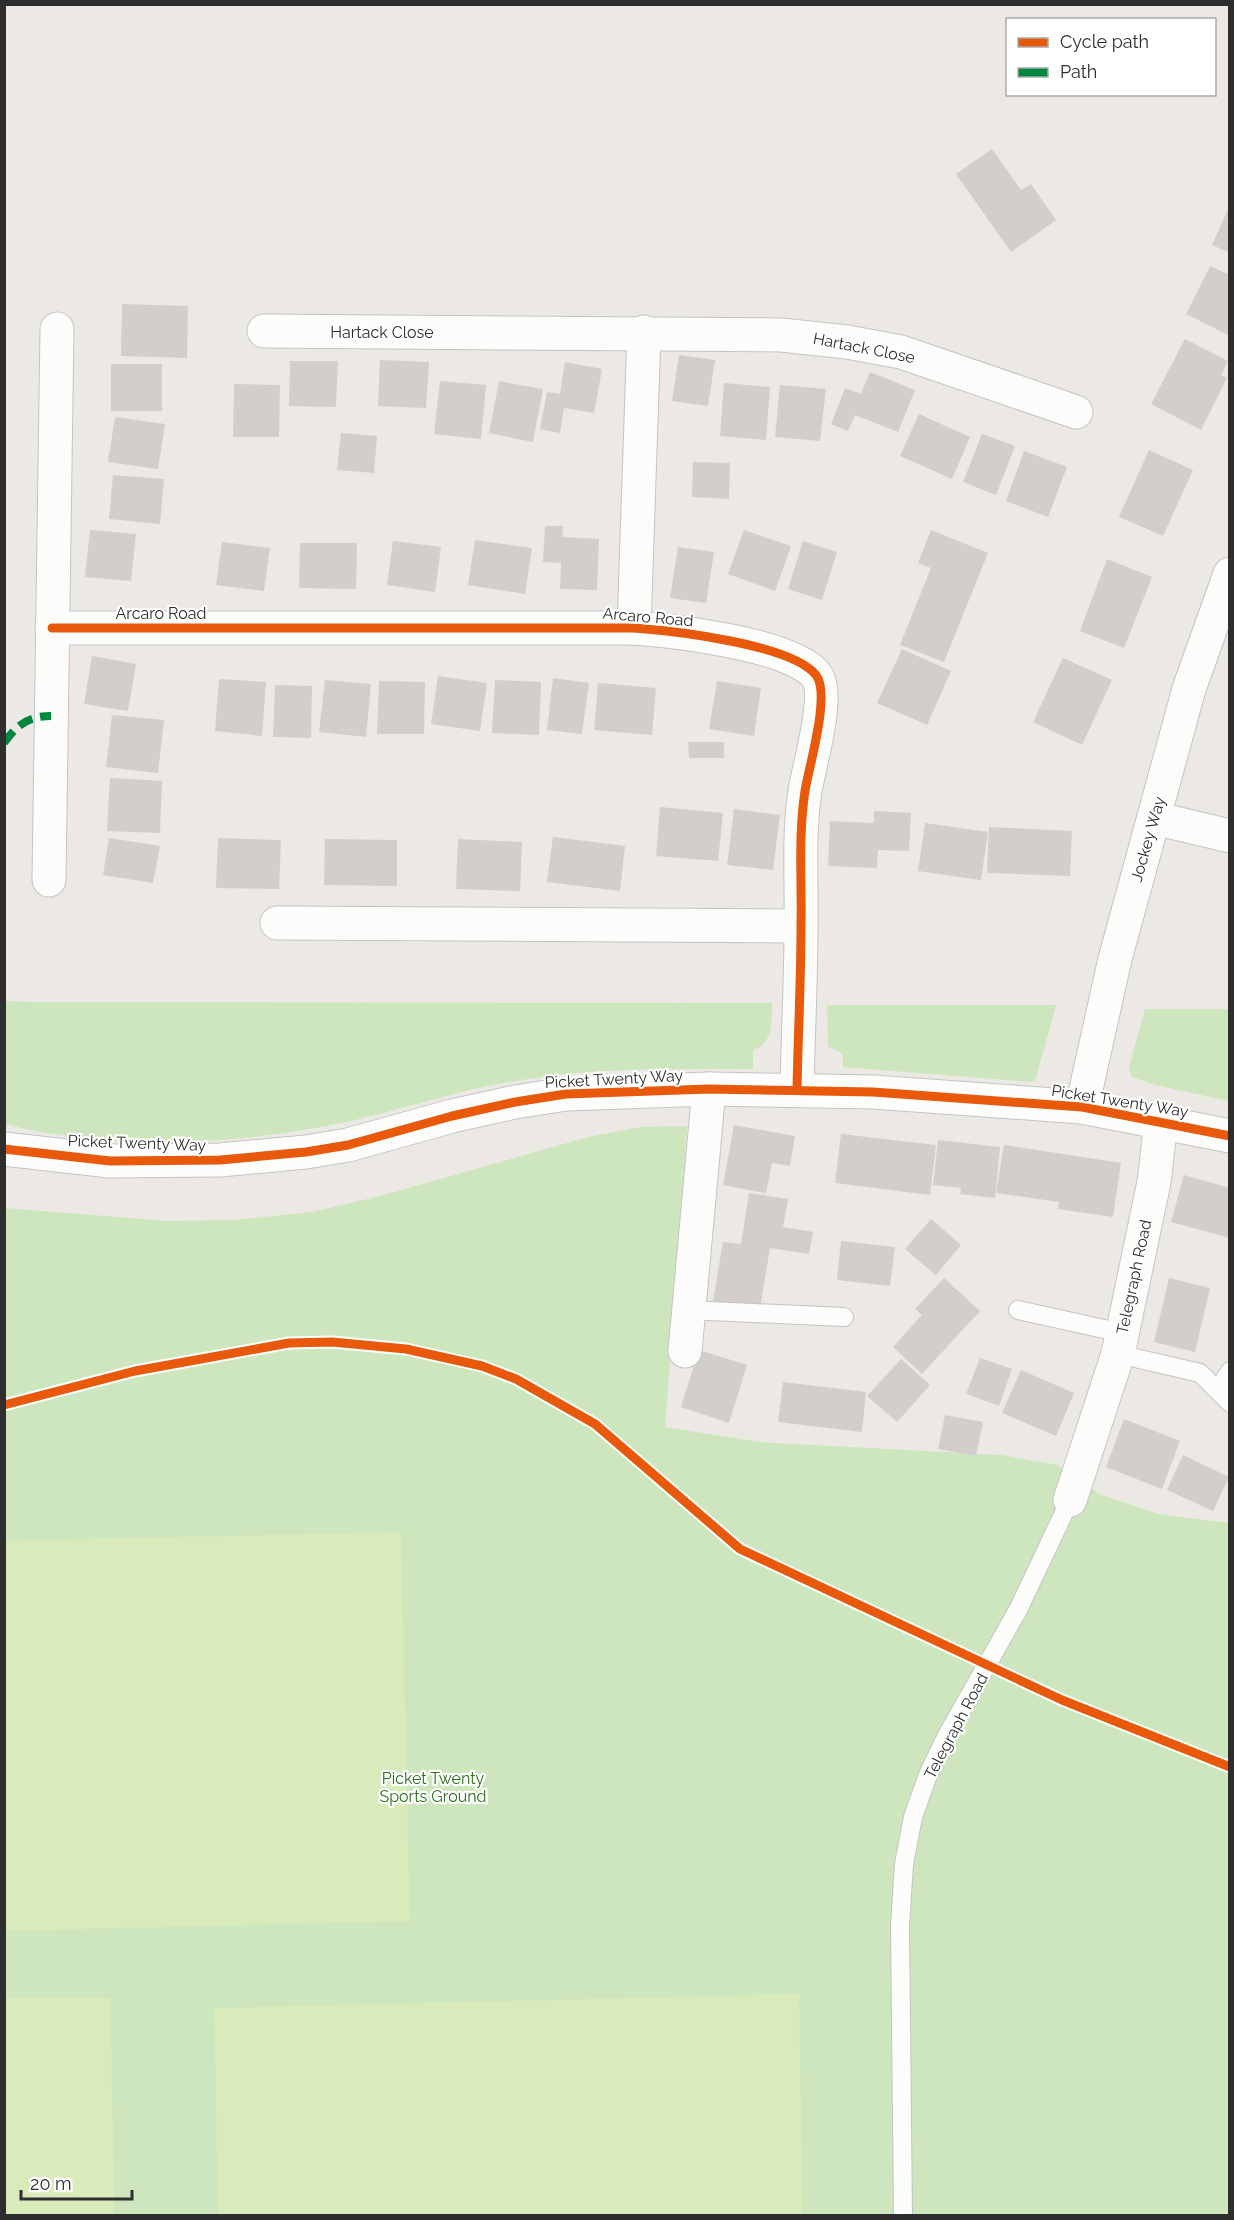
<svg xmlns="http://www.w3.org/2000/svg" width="1234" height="2220" font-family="Raleway,sans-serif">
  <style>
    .green { fill: #cee6be }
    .pitch { fill: #d9eabb }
    .building { fill: #d1cecb }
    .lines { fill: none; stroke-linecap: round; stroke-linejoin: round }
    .service-casing { stroke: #c5c4c5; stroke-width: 20 }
    .minor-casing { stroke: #c5c4c5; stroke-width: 35 }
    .service { stroke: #fcfcfb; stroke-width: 18 }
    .minor { stroke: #fcfcfb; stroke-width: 33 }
    .quiet { stroke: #00873e; stroke-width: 8; stroke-dasharray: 15 8; stroke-linecap: butt }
    .cycleway-casing { stroke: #fff; stroke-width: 13 }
    .cycleway { stroke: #e8590c; stroke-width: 9 }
    .labels { text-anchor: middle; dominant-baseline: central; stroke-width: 4.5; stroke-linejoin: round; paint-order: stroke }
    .street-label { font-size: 16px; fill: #2e2e2e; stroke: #fff }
    .park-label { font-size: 16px; fill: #2c6e1b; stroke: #fff }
  </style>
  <rect width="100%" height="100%" fill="#ece8e4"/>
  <g class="green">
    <path d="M 4,1001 L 29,1002 L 772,1003 C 771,1023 774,1042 753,1050 L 753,1069 C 672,1069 589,1067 509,1082 C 455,1091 404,1109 351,1121 C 240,1145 115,1152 5,1124 Z"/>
    <polygon points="827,1005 1056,1005 1036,1078 1032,1082 843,1067 843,1054 828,1046"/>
    <polygon points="1145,1009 1229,1009 1229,1101 1155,1085 1132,1077 1129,1067"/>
    <polygon points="687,1126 665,1427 759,1442 1001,1455 1057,1465 1099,1494 1158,1514 1229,1523 1229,2215 5,2216 5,1208 167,1221 234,1220 312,1212 384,1195 588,1137 641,1127"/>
  </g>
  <g class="pitch">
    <polygon points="401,1532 410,1921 5,1931 5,1541"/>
    <polygon points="799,1994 803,2215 218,2215 214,2008"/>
    <polygon points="5,1997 110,1998 115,2215 5,2215"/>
  </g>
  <g class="building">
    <polygon points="992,149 1021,190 1031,184 1056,220 1011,252 956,174"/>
    <polygon points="1230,205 1230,253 1212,245"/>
    <polygon points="1210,266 1230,275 1230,336 1186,314"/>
    <polygon points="122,304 188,306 187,358 121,356"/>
    <polygon points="1185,339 1228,361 1221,375 1227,378 1201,430 1151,404"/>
    <polygon points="679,355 715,360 708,406 672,401"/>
    <polygon points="380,360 429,362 426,408 378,406"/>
    <polygon points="290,361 338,361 336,407 289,406"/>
    <polygon points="565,362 602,369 594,413 564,408 560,433 540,429 547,392 560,394"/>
    <rect x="111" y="364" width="51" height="47"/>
    <polygon points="870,372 915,390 898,432 855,415 848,431 831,424 845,388 861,394"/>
    <polygon points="440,381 486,385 481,439 434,434"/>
    <polygon points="499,381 543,389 533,442 489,433"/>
    <polygon points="724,383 770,387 766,440 720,436"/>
    <polygon points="234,384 280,385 279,437 233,437"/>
    <polygon points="780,385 826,389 820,441 775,437"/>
    <polygon points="919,414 970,437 952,479 900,456"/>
    <polygon points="115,417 165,424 158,469 108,462"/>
    <polygon points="341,433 377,436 374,473 337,470"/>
    <polygon points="982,434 1015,446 996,495 963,482"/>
    <polygon points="1149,450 1193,470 1163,536 1119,517"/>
    <polygon points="1024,451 1067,467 1048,517 1006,501"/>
    <polygon points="693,462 730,463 729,499 692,497"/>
    <polygon points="113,475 164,479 160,524 109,519"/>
    <polygon points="545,526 563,526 562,537 599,539 597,590 560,589 561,563 543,562"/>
    <polygon points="90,530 136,534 131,581 85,577"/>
    <polygon points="744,530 791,546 775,591 728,574"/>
    <polygon points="931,530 988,553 944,662 900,645 931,568 918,563"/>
    <polygon points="475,540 532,548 525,594 468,585"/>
    <polygon points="393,541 441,547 435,592 387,585"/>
    <polygon points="803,541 837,552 822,600 788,589"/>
    <polygon points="222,542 270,548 264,591 216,585"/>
    <polygon points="300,543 357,543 356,589 299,588"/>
    <polygon points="678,547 714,552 706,603 670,598"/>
    <polygon points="1107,559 1152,577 1124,648 1080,631"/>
    <polygon points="902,649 951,671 927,725 877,703"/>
    <polygon points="92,656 136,664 128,711 84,704"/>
    <polygon points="1063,658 1112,680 1082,745 1033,722"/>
    <polygon points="438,676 487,683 480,731 431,724"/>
    <polygon points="553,678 589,683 582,734 547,730"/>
    <polygon points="219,679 266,682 262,736 215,731"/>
    <polygon points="325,680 371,684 366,737 319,732"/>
    <polygon points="495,680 541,682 539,735 492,733"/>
    <polygon points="379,681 425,682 424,734 377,734"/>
    <polygon points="717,681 761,688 754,736 709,729"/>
    <polygon points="598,683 656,688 652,735 594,730"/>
    <polygon points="275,685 312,686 311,738 273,737"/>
    <polygon points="112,715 164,720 158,773 106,767"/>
    <polygon points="688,742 724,742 724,758 689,758"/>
    <polygon points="110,778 162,781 160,833 107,831"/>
    <polygon points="660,807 723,813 718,861 656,856"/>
    <polygon points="734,809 780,815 773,870 727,865"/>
    <polygon points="874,811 911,813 909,851 878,850 877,868 828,866 830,821 874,823"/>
    <polygon points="925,823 988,832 981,880 918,871"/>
    <polygon points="989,827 1072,831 1070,876 987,873"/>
    <polygon points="553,837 625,846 620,891 547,882"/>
    <polygon points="109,838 160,846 153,883 103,875"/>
    <polygon points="218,838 281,840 279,889 216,888"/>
    <polygon points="325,839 397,840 397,886 324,885"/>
    <polygon points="458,839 522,842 520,891 456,889"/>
    <polygon points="734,1125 795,1136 790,1166 772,1163 766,1193 723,1185"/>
    <polygon points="841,1134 936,1145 930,1195 835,1183"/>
    <polygon points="938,1140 1000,1147 995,1198 960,1194 961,1188 933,1185"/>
    <polygon points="1004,1145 1121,1163 1113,1217 1058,1209 1059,1202 996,1193"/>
    <polygon points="1184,1175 1230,1188 1230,1238 1171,1222"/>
    <polygon points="749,1193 788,1199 783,1227 813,1232 809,1254 770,1248 760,1308 713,1301 723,1242 741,1244"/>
    <polygon points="931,1219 961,1245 936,1275 905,1249"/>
    <polygon points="841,1241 895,1247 890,1286 837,1280"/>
    <polygon points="944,1278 980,1311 922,1374 893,1347 922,1315 915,1309"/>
    <polygon points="1169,1278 1210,1288 1195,1352 1154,1342"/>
    <polygon points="699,1350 747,1365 729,1423 681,1407"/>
    <polygon points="980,1358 1012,1369 999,1406 966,1394"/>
    <polygon points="901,1359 930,1385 897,1422 867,1396"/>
    <polygon points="1021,1370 1074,1393 1056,1436 1002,1413"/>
    <polygon points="783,1382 866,1392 862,1432 778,1422"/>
    <polygon points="945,1415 983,1422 976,1456 938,1449"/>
    <polygon points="1124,1419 1180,1441 1162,1489 1106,1467"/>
    <polygon points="1183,1455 1229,1477 1213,1511 1167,1490"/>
  </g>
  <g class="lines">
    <g class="service-casing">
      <g id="service">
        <polyline points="688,1310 844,1317"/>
        <polyline points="1018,1310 1122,1333"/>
        <polyline points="1118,1354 1200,1373 1230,1403"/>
        <polyline points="1218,1390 1230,1371"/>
        <polyline points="903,2216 900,1926 904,1864 913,1817 928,1775 945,1739 1018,1610 1070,1500"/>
      </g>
    </g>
    <g class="minor-casing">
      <g id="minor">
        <polyline points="264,331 781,335 847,342 901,352 1076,412"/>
        <path d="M 52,628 L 634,628 C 674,631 791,644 816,675 C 831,694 809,766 805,791 C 798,836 802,881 801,926 C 801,981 798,1035 797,1090"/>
        <polyline points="634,628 644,332"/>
        <polyline points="1154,818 1230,836"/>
        <polyline points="49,880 57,329"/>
        <polyline points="277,923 801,926"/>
        <polyline points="1082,1107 1115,959 1189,689 1230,574"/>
        <polyline points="4,1149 110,1161 220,1160 306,1152 348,1145 452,1116 515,1102 566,1094 709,1089 873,1092 1082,1107 1230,1136"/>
        <polyline points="685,1351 709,1089"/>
        <polyline points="1070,1500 1118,1354 1154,1182 1161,1122"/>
      </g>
    </g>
    <use href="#service" class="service"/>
    <use href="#minor" class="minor"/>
    <path class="quiet" d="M 4,743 C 17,725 28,716 51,716"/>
    <g class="cycleway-casing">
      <g id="cycleway">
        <path d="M 52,628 L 634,628 C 674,631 791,644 816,675 C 831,694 809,766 805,791 C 798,836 802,881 801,926 C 801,981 798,1035 797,1090"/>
        <polyline points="4,1149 110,1161 220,1160 306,1152 348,1145 452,1116 515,1102 566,1094 709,1089 873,1092 1082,1107 1230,1136"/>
        <polyline points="4,1405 135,1371 289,1343 332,1342 406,1349 482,1366 516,1379 595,1424 740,1549 1062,1700 1230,1767"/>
      </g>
    </g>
    <use href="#cycleway" class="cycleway"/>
  </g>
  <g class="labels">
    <g class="street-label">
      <text x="382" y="332">Hartack Close</text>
      <text transform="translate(864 348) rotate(11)">Hartack Close</text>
      <text x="161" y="613">Arcaro Road</text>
      <text transform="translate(648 617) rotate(5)">Arcaro Road</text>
      <text transform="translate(1148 839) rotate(-74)">Jockey Way</text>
      <text transform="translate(614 1079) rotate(-3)">Picket Twenty Way</text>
      <text transform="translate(1120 1101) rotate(9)">Picket Twenty Way</text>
      <text transform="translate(137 1143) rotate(2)">Picket Twenty Way</text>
      <text transform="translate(1134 1277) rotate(-78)">Telegraph Road</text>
      <text transform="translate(956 1726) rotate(-62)">Telegraph Road</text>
    </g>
    <g class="park-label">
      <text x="433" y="1778">Picket Twenty<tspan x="433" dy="18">Sports Ground</tspan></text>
    </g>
  </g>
  <rect width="1234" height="2220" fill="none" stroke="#2e2e2e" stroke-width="12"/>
  <rect x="1006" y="18" width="210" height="78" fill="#ffffff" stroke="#ababab" stroke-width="1.5"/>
  <rect x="1018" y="38" width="30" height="9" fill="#e8590c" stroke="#ababab" stroke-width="1.5"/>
  <text x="1060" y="48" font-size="18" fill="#2e2e2e">Cycle path</text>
  <rect x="1018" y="68" width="30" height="9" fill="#00873e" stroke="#ababab" stroke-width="1.5"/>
  <text x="1060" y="78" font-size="18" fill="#2e2e2e">Path</text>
  <path d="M21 2190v9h111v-9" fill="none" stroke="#2e2e2e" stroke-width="3"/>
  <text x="30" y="2190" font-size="18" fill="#2e2e2e" stroke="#ffffff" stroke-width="4.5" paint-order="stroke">20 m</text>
</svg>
